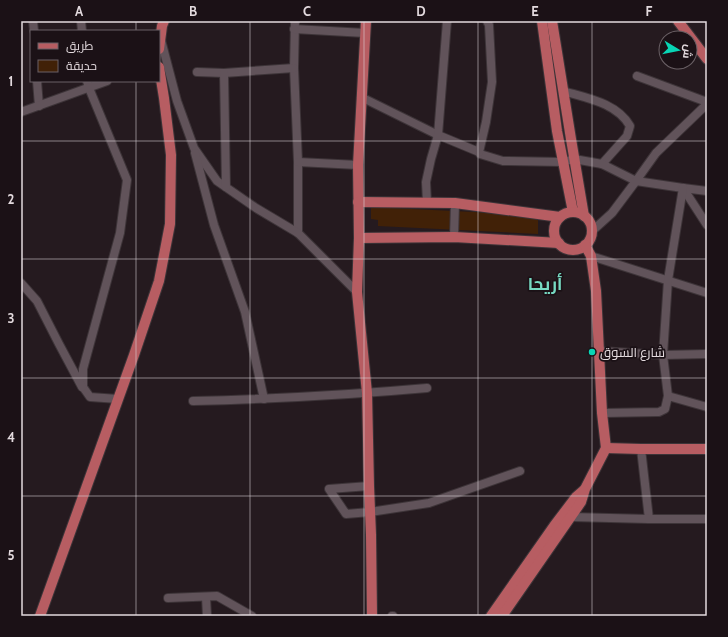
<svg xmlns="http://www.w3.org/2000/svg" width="728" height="637" font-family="Cabin,Cairo,sans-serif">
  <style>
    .green { fill: #412107 }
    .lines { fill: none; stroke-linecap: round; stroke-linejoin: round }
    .minor-casing { stroke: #3d3438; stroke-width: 10 }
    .major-casing { stroke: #3d3438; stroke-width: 12 }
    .minor { stroke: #61535a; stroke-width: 8 }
    .major { stroke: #b75d62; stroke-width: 10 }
    .grid { fill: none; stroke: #e3dade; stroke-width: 1; stroke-opacity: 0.55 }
    .poi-dot { fill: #08d5b5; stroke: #1b1116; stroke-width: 1.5 }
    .labels { text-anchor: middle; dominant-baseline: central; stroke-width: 3.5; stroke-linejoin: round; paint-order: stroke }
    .poi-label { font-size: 13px; fill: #e3dade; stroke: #1b1116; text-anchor: start }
    .district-label { font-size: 17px; font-weight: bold; fill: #77dac3; stroke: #1b1116 }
    .neatline { fill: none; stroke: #e3dade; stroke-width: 1.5 }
    .grid-label { font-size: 13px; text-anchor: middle; font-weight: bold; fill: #e3dade }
  </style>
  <rect width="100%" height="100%" fill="#251a1f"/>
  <polygon class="green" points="371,207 538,215 538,234 378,226 378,220 371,219"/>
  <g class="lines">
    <g class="minor-casing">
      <g id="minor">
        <polyline points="33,21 34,31"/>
        <polyline points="81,21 82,31"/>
        <polyline points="295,21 294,68 298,162 298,233"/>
        <polyline points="294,29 365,33"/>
        <polyline points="161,40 177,101 194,148 217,181 256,208 298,233 357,292"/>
        <polyline points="197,72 224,73 294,68"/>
        <polyline points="224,73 226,187"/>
        <polyline points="637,76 707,102"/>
        <polyline points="37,81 39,106"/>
        <polyline points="87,81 89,88 127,180 120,233 83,369 83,387 90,397 118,399"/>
        <path d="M 563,91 C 587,98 617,103 630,126 L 627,136 L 602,164"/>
        <polyline points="361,97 438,135 479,152 480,154 503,161 563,162 574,159 602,164 636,181 683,188 707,191"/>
        <polyline points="21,112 107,81"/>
        <polyline points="479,152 486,122 492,82 489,25 487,21"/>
        <polyline points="195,153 214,225 245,312 264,399"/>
        <polyline points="298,162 358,165"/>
        <polyline points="683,188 707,225"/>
        <polyline points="427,202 426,182 431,159 438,135 447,21"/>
        <polyline points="591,232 612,213 636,181 656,153 707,104"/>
        <polyline points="454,237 455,203"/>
        <polyline points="591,256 707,293"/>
        <polyline points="21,283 37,301 59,344 82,387"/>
        <polyline points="600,351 663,355 707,354"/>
        <polyline points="668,396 707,407"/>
        <path d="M 193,401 C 271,399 349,395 427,388"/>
        <polyline points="602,413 659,412 665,409 668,396 663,355 668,280 683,188"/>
        <polyline points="641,449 649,519"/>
        <polyline points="369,486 329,489 346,514 370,512 429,503 520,471"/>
        <polyline points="571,517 649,519 707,519"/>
        <polyline points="206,597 207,616"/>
        <polyline points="168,598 217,596 252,616"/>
        <polyline points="392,616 393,616"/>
      </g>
    </g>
    <g class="major-casing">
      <g id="major">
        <polyline points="366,21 358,165 359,238 357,292 367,393 369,486 371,535 372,616"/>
        <polyline points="542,21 557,131 573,212"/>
        <polyline points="552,21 571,139 584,216"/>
        <polyline points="678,21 707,59"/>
        <polyline points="159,49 162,26 164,21"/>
        <polyline points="358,202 455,203 560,217"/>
        <circle cx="573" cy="231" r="19"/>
        <polyline points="359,238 454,237 559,243"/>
        <polyline points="606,448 641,449 707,449"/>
        <polyline points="40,616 134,355 159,281 170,224 171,155 164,98 159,67"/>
        <polyline points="491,616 554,526 576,497 584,490"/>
        <polyline points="502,616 581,502 585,489 606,448 602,413 596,291 591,256 585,245"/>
      </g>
    </g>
    <use href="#minor" class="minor"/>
    <use href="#major" class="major"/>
  </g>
  <path class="grid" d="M 136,21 L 136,31M 250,21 L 250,616M 364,21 L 364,616M 478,21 L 478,616M 592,21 L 592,616M 136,81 L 136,616M 21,141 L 707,141M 21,259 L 707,259M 21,378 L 707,378M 21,496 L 707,496"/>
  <circle class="poi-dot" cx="592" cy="352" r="4"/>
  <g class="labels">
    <g class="poi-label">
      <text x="600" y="352">شارع السوق</text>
    </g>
    <g class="district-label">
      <text x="545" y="284">أريحا</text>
    </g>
  </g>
  <rect width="728" height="637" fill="none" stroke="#1b1116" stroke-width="44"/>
  <rect x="30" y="30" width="130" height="52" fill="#1b1116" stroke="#6b6166"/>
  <rect x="38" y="43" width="20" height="6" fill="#b75d62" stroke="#6b6166"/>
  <text x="66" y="50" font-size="12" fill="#e3dade">طريق</text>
  <rect x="38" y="60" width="20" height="12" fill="#412107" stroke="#6b6166"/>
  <text x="66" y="70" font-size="12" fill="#e3dade">حديقة</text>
  <g transform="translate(678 50) rotate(100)"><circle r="19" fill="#1b1116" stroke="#6b6166"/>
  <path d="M0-3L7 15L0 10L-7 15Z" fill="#08d5b5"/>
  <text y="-6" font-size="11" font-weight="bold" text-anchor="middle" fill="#e3dade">ش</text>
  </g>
  <rect x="22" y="22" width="684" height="593" class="neatline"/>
  <g class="grid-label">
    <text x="79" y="16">A</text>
    <text x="193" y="16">B</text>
    <text x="307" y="16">C</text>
    <text x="421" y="16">D</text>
    <text x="535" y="16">E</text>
    <text x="649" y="16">F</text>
    <text x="11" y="86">1</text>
    <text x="11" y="204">2</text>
    <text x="11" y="323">3</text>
    <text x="11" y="442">4</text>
    <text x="11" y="560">5</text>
  </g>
</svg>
